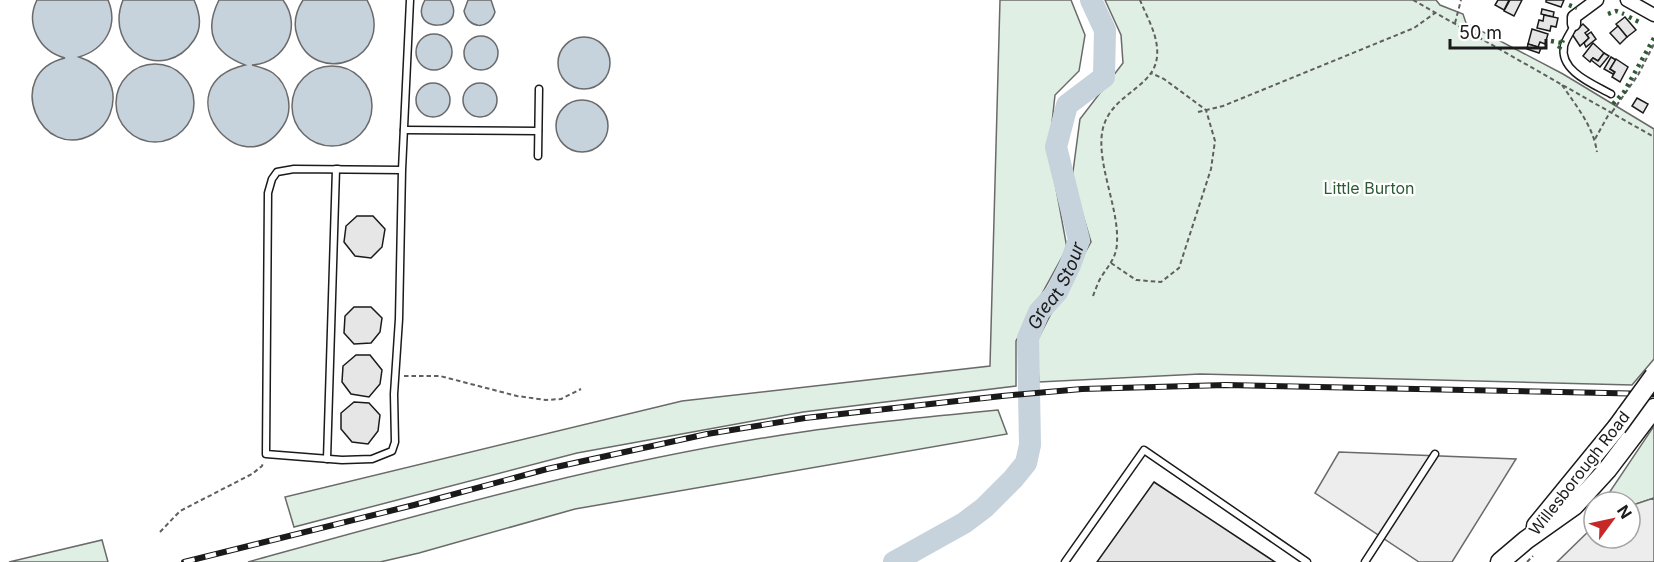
<svg xmlns="http://www.w3.org/2000/svg" width="1654" height="562" font-family="Inter,sans-serif">
  <style>
    .green { fill: #e0efe3; stroke: #6a6a6a; stroke-width: 1.5 }
    .parking { fill: #ededed; stroke: #6a6a6a; stroke-width: 1.5 }
    .water { fill: #c6d2dc; stroke: #6a6a6a; stroke-width: 1.5 }
    .lines { fill: none; stroke-linecap: round; stroke-linejoin: round }
    .river { stroke: #c6d2dc; stroke-width: 22 }
    .building { fill: #e6e6e6; stroke: #1a1a1a; stroke-width: 1.5 }
    .service-casing { stroke: #1a1a1a; stroke-width: 9 }
    .minor-casing { stroke: #1a1a1a; stroke-width: 15 }
    .primary-casing { stroke: #1a1a1a; stroke-width: 21 }
    .path { stroke: #5f5f5f; stroke-width: 2; stroke-dasharray: 4.5 3; stroke-linecap: butt }
    .service { stroke: #fff; stroke-width: 6 }
    .minor { stroke: #fff; stroke-width: 12 }
    .primary { stroke: #fff; stroke-width: 18 }
    .rail-casing { stroke: #1a1a1a; stroke-width: 6 }
    .rail { stroke: #fff; stroke-width: 4; stroke-dasharray: 11; stroke-linecap: butt }
    .primary-bridge-casing { stroke: #1a1a1a; stroke-width: 21; stroke-linecap: butt }
    .primary-bridge { stroke: #fff; stroke-width: 18 }
    .hedge { stroke: #2b5a34; stroke-width: 4.5; stroke-dasharray: 3 4.5; stroke-linecap: butt }
    .labels { text-anchor: middle; dominant-baseline: central; stroke-width: 4.5; stroke-linejoin: round; paint-order: stroke }
    .park-label { font-size: 16px; fill: #2b5a34; stroke: #fff }
    .street-label { font-size: 16px; fill: #1a1a1a; stroke: #fff }
    .water-label { font-size: 18px; font-style: italic; fill: #1a1a1a; stroke: #fff }
  </style>
  <rect width="100%" height="100%" fill="#fff"/>
  <g class="green">
    <polygon points="1000,0 1071,0 1085,35 1079,71 1055,95 1049,150 1067,248 1016,341 1016,386 803,412 577,453 294,527 285,497 682,401 990,366"/>
    <polygon points="1105,0 1436,0 1440,5 1463,14 1466,23 1563,74 1654,129 1654,359 1632,385 1200,374 1039,382 1036,343 1056,304 1091,242 1072,179 1080,119 1123,63 1121,35"/>
    <path d="M 998,410 L 1007,434 L 575,509 L 419,553 L 380,562 L 248,562 C 432,511 618,458 809,431 C 872,422 935,416 998,410 Z"/>
    <polygon points="1654,426 1654,498 1630,506 1630,502 1603,502"/>
    <polygon points="102,540 108,562 9,562"/>
  </g>
  <g class="parking">
    <polygon points="1339,452 1516,459 1452,562 1419,562 1315,493"/>
    <polygon points="1654,498 1654,562 1557,562 1594,526 1594,538 1630,538 1630,506"/>
  </g>
  <g class="water">
    <path d="M 37,0 L 108,0 C 119,26 105,49 79,57 C 104,65 120,87 110,114 C 107,122 101,129 93,134 C 40,164 2,73 65,58 C 39,51 25,24 37,0 Z"/>
    <path d="M 123,0 L 194,0 C 200,13 202,28 194,40 C 164,85 103,50 123,0 Z"/>
    <path d="M 219,0 L 283,0 C 303,27 285,63 252,65 C 259,67 267,69 273,73 C 289,85 294,110 283,126 C 240,191 161,85 245,65 C 214,53 203,32 219,0 Z"/>
    <path d="M 303,0 L 367,0 C 399,59 313,90 297,35 C 293,23 296,11 303,0 Z"/>
    <path d="M 425,0 L 450,0 C 469,33 406,34 425,0 Z"/>
    <path d="M 468,0 L 491,0 L 495,12 C 489,31 468,29 464,11 Z"/>
    <circle cx="434" cy="52" r="18"/>
    <circle cx="481" cy="53" r="17"/>
    <circle cx="584" cy="63" r="26"/>
    <circle cx="155" cy="103" r="39"/>
    <circle cx="332" cy="106" r="40"/>
    <circle cx="480" cy="100" r="17"/>
    <circle cx="433" cy="100" r="17"/>
    <circle cx="582" cy="126" r="26"/>
  </g>
  <g class="lines">
    <path class="river" id="s1" d="M 894,562 L 964,523 L 984,508 L 1013,479 L 1026,463 L 1030,445 L 1028,338 L 1039,312 L 1057,292 L 1070,265 L 1079,240 L 1056,147 L 1067,105 L 1104,77 L 1105,30 L 1091,0"/>
  </g>
  <g class="building">
    <polygon points="1498,0 1509,0 1504,10 1495,5"/>
    <polygon points="1510,0 1522,0 1514,16 1504,11"/>
    <polygon points="1546,0 1564,0 1561,7 1546,2"/>
    <polygon points="1542,9 1554,12 1553,17 1541,14"/>
    <polygon points="1544,15 1558,18 1556,27 1551,26 1550,31 1537,28 1539,20 1543,21"/>
    <polygon points="1625,17 1636,30 1627,37 1616,24"/>
    <polygon points="1583,24 1589,30 1585,33 1589,38 1580,46 1572,34"/>
    <polygon points="1618,26 1627,37 1620,44 1610,33"/>
    <polygon points="1532,29 1548,34 1545,44 1540,42 1538,47 1528,44"/>
    <polygon points="1591,32 1596,39 1586,47 1584,43 1589,38 1587,35"/>
    <polygon points="1593,43 1604,53 1598,61 1593,58 1590,62 1583,56"/>
    <polygon points="1528,44 1541,48 1539,53 1527,49"/>
    <polygon points="1604,53 1609,56 1600,67 1591,60 1593,58 1598,61"/>
    <polygon points="1611,57 1616,60 1610,69 1615,72 1613,74 1604,69"/>
    <polygon points="1616,59 1628,67 1620,82 1612,77 1615,72 1610,69"/>
    <polygon points="1637,98 1648,104 1643,113 1632,106"/>
    <polygon points="357,216 373,216 385,229 382,247 371,258 355,256 344,242 346,226"/>
    <polygon points="354,307 371,307 382,318 380,332 371,343 354,344 344,333 345,316"/>
    <polygon points="356,355 370,355 382,370 380,384 369,397 351,394 342,382 343,366"/>
    <polygon points="354,402 369,403 380,415 378,431 368,444 352,442 341,429 341,413"/>
    <polygon points="1154,482 1275,562 1097,562"/>
  </g>
  <g class="lines">
    <g class="service-casing">
      <g id="service">
        <path d="M 1574,24 C 1572,32 1566,37 1564,46 C 1559,71 1593,84 1611,94"/>
        <polyline points="404,130 538,131"/>
        <polyline points="538,156 539,89"/>
        <polyline points="402,170 294,169 277,172 272,179 268,193 266,454 342,460 372,459 392,451 395,442 394,394 399,319 402,170 410,0"/>
        <polyline points="327,459 336,169 338,169"/>
        <polyline points="1065,562 1144,450 1307,562"/>
        <polyline points="1365,562 1435,454"/>
      </g>
    </g>
    <g class="minor-casing">
      <g id="minor">
        <polyline points="1627,0 1654,15"/>
        <polyline points="1574,24 1574,17 1597,0"/>
      </g>
    </g>
    <g class="primary-casing">
      <g id="primary">
        <polyline points="1536,526 1617,427"/>
        <polyline points="1500,562 1526,540 1574,506 1607,470 1654,408"/>
      </g>
    </g>
    <g class="path">
      <polyline points="1413,0 1654,137"/>
      <polyline points="1455,23 1461,0"/>
      <path d="M 1562,85 C 1577,107 1593,126 1597,152"/>
      <polyline points="1198,112 1223,106 1414,28 1435,13"/>
      <polyline points="1612,112 1638,75 1654,44"/>
      <polyline points="1595,139 1610,112"/>
      <polyline points="1111,263 1136,280 1161,282 1179,268 1211,169 1215,141 1206,110 1164,79 1151,73"/>
      <path d="M 1093,296 C 1095,291 1097,285 1100,279 C 1107,267 1117,258 1117,242 C 1119,207 1095,161 1103,128 C 1113,90 1161,88 1157,48 C 1156,32 1146,15 1140,0"/>
      <polyline points="404,376 440,376 517,396 546,400 561,399 581,389"/>
      <polyline points="160,532 180,511 252,474 262,466 263,463"/>
      <polyline points="1527,562 1533,556"/>
    </g>
    <use href="#service" class="service"/>
    <use href="#minor" class="minor"/>
    <use href="#primary" class="primary"/>
    <g class="rail-casing">
      <polyline id="rail" points="184,562 414,505 547,469 707,434 805,418 1002,396 1082,389 1226,385 1654,394"/>
    </g>
    <use href="#rail" class="rail"/>
    <g class="primary-bridge-casing">
      <polyline id="primary-bridge" points="1617,427 1654,376"/>
    </g>
    <use href="#primary-bridge" class="primary-bridge"/>
    <g class="hedge">
      <polyline points="1569,5 1577,8"/>
      <polyline points="1608,14 1616,11 1624,14"/>
      <polyline points="1629,17 1639,22"/>
      <polyline points="1551,41 1562,43"/>
      <polyline points="1559,49 1563,40"/>
      <polyline points="1613,104 1624,92 1654,38"/>
    </g>
  </g>
  <g class="labels">
    <g class="park-label">
      <text x="1369" y="188">Little Burton</text>
    </g>
    <g class="street-label">
      <text transform="translate(1579 473) rotate(-52)">Willesborough Road</text>
    </g>
    <g class="water-label">
      <text stroke="none"><textPath href="#s1" startOffset="352">Great Stour</textPath></text>
    </g>
  </g>
  <g transform="translate(1612 520) rotate(57)"><circle r="28" fill="#ffffff" stroke="#a3a3a3" stroke-width="1.5"/>
  <path d="M0-4.5L10 22L0 15L-10 22Z" fill="#c62828"/>
  <text y="-9" font-size="16" font-weight="bold" text-anchor="middle" fill="#1a1a1a">N</text>
  </g>
  <path d="M1450 39v9h96v-9" fill="none" stroke="#1a1a1a" stroke-width="3"/>
  <text x="1459" y="39" font-size="18" fill="#1a1a1a" stroke="#ffffff" stroke-width="4.5" paint-order="stroke">50 m</text>
</svg>
